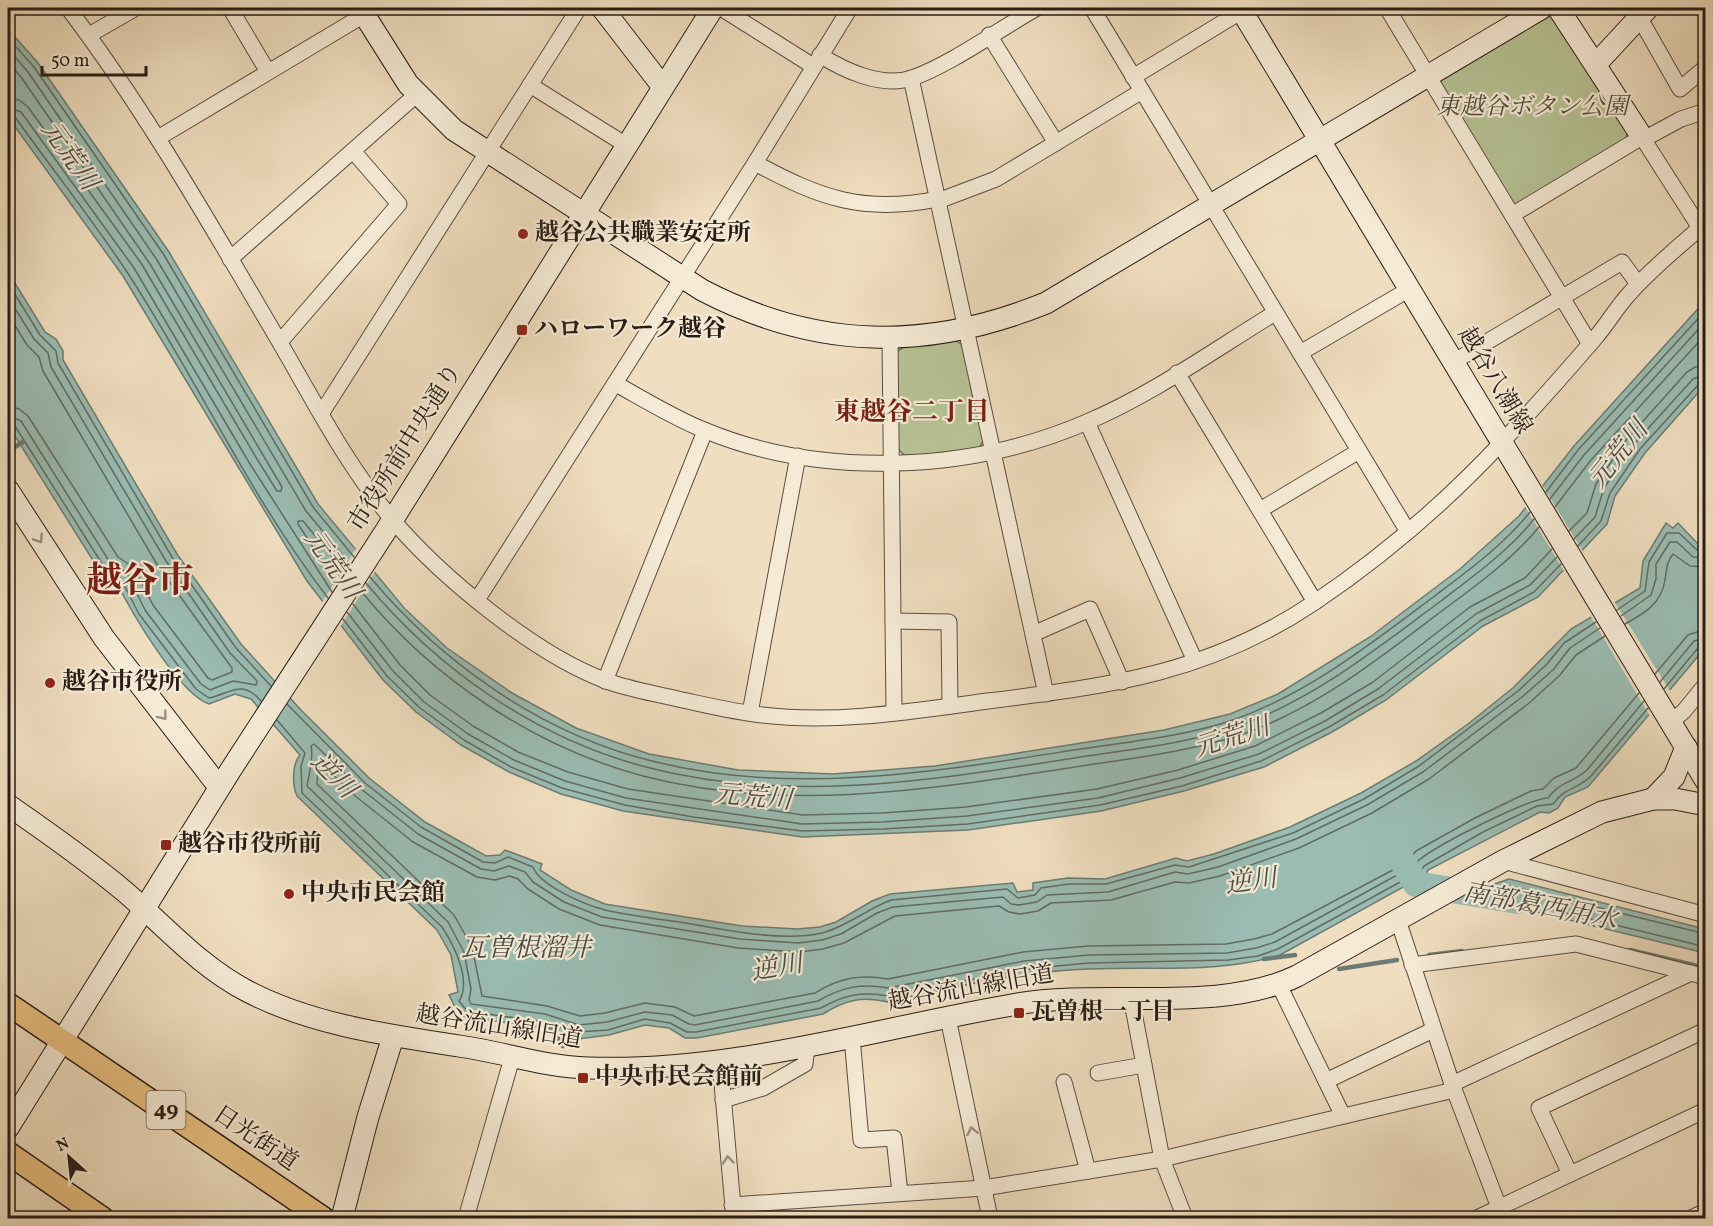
<svg xmlns="http://www.w3.org/2000/svg" width="1713" height="1226" font-family="Vollkorn,'Noto Serif JP',serif">
  <style>
    .green { fill: #b6c294; stroke: #6f7056; stroke-width: 1.5 }
    .water { fill: #9abcb2; stroke: #6c7c74; stroke-width: 1.5 }
    .pier { fill: #efdebf }
    .lines { fill: none; stroke-linecap: round; stroke-linejoin: round }
    .shore { stroke: #616c64; stroke-width: 1.5 }
    .stream { stroke: #6c7c74; stroke-width: 4.5 }
    .river { stroke: #9abcb2; stroke-width: 26 }
    .street-casing { stroke: #5a4d41; stroke-width: 17 }
    .secondary-casing { stroke: #281d17; stroke-width: 23 }
    .primary-casing { stroke: #281d17; stroke-width: 25 }
    .street { stroke: #f5ead5; stroke-width: 15 }
    .secondary { stroke: #f5ead5; stroke-width: 21 }
    .primary { stroke: #e8bf80; stroke-width: 22 }
    .oneway { stroke: #998e80 }
    .poi-dot { fill: #8f2418; stroke: #f5ead5; stroke-width: 2 }
    .labels { text-anchor: middle; dominant-baseline: central; stroke-width: 4.5; stroke-linejoin: round; paint-order: stroke }
    .shield { fill: #f5ead5; stroke: #665a50; stroke-width: 1.5 }
    .shield-label { font-size: 22px; font-weight: bold; fill: #281d17 }
    .park-label { font-size: 24px; font-style: italic; fill: #534f3c; stroke: #f5ead5 }
    .poi-label { font-size: 24px; font-weight: bold; fill: #281d17; stroke: #f5ead5; text-anchor: start }
    .street-label { font-size: 24px; fill: #281d17; stroke: #f5ead5 }
    .water-label { font-size: 26px; font-style: italic; fill: #4a4d46; stroke: #f5ead5 }
    .neighbourhood-label { font-size: 26px; font-weight: bold; fill: #7a1f14; stroke: #f5ead5 }
    .town-label { font-size: 36px; font-weight: bold; fill: #7a1f14; stroke: #f5ead5 }
  </style>
  <rect width="100%" height="100%" fill="#efdebf"/>
  <filter id="stains"><feTurbulence type="fractalNoise" baseFrequency=".00333" numOctaves="4"/><feColorMatrix values="0 0 0 0 .2 0 0 0 0 .09 0 0 0 0 .02 0 0 0 .5 -.17"/></filter>
  <radialGradient id="worn" r=".72"><stop offset=".6" stop-color="#630" stop-opacity="0"/><stop offset="1" stop-color="#630" stop-opacity=".3"/></radialGradient>
  <g class="green">
    <polygon points="1544,13 1553,17 1628,131 1625,141 1519,206 1510,204 1439,85 1441,75"/>
    <polygon points="955,340 964,346 984,440 979,448 906,457 898,449 897,352 905,346"/>
  </g>
  <g class="water">
    <polygon points="8,29 38,63 169,252 318,504 405,609 447,648 512,693 576,728 649,754 738,770 833,774 935,766 1164,730 1230,714 1278,694 1370,637 1460,569 1519,516 1574,446 1705,301 1705,385 1645,453 1615,496 1607,524 1538,597 1483,626 1386,700 1332,732 1264,767 1184,791 1101,811 968,830 802,837 623,811 561,794 509,772 461,745 416,712 383,680 307,581 123,276 8,117"/>
    <path d="M 8,272 L 45,332 L 56,339 L 63,351 L 63,360 L 177,554 L 241,644 L 301,710 L 369,778 L 425,822 L 486,856 L 500,855 L 505,850 L 542,864 L 540,870 L 571,890 L 605,904 L 742,926 L 797,929 L 820,927 L 836,922 L 872,901 L 890,894 L 1013,883 L 1017,892 L 1033,890 L 1033,883 L 1068,878 L 1105,879 L 1176,858 L 1187,861 L 1214,854 L 1290,827 L 1361,793 L 1416,761 L 1468,724 L 1514,687 L 1571,629 L 1640,588 L 1643,561 L 1666,523 L 1673,528 L 1678,523 L 1700,546 L 1705,542 L 1705,648 L 1588,787 L 1565,797 L 1558,808 L 1549,813 L 1540,812 L 1428,870 L 1423,883 L 1414,888 L 1405,886 L 1280,955 C 1219,974 1154,966 1090,969 C 1022,971 954,987 888,1002 C 862,996 845,1000 823,1014 L 697,1038 L 685,1038 L 669,1028 L 645,1025 L 609,1035 L 578,1039 L 543,1028 L 465,1017 L 455,1007 L 449,995 L 458,992 L 451,955 L 437,930 L 297,796 C 292,785 292,764 300,755 L 251,699 L 235,694 L 209,704 C 179,694 130,610 116,581 L 104,578 L 8,425 Z"/>
    <polygon points="1509,879 1705,929 1705,953 1491,901 1482,894 1485,887"/>
  </g>
  <g class="pier">
    <polygon points="1541,483 1584,553 1565,573 1524,505"/>
    <polygon points="357,547 376,570 339,629 321,604"/>
    <polygon points="1614,601 1672,694 1651,718 1590,615"/>
  </g>
  <g class="lines">
    <g class="shore">
      <polyline points="8,38 34,67 164,255 313,507 354,557"/>
      <polyline points="8,49 28,72 157,260 306,511 350,564"/>
      <polyline points="8,62 21,77 150,264 282,487 281,491 277,491 257,459 141,263 28,107 19,100 8,98"/>
      <polyline points="8,107 21,112 134,268 250,464 332,592"/>
      <path d="M 8,114 L 15,117 C 52,169 92,219 127,272 C 197,379 250,497 328,598"/>
      <polyline points="8,283 40,335 56,351 58,363 172,557 236,648 271,686"/>
      <polyline points="8,297 34,339 48,353 51,367 166,561 230,653 257,681 256,685 233,681 210,690 201,684 145,610 127,573 111,564 21,421 8,415"/>
      <polyline points="8,314 27,345 39,357 43,371 158,566 232,668 232,672 212,680 208,678 153,605 134,568 118,557 28,416 19,409 8,406"/>
      <path d="M 8,423 L 15,426 L 106,570 L 120,577 L 139,614 L 196,689 L 209,698 C 231,693 242,679 261,701"/>
      <polyline points="1546,492 1578,450 1706,310"/>
      <polyline points="1550,499 1584,455 1706,321"/>
      <polyline points="1555,507 1591,460 1706,334"/>
      <polyline points="1569,531 1587,513 1596,484 1627,439 1687,372 1695,367 1706,365"/>
      <polyline points="1574,539 1595,517 1604,488 1634,444 1693,379 1706,374"/>
      <polyline points="1578,546 1601,521 1610,493 1640,449 1699,384 1706,382"/>
      <path d="M 370,577 C 441,662 539,732 648,760 C 789,797 933,772 1074,750 C 1126,742 1183,737 1233,720 C 1307,694 1371,644 1432,598 C 1465,573 1504,545 1530,512"/>
      <path d="M 366,583 C 437,669 537,739 646,767 C 786,804 928,781 1068,759 C 1123,750 1182,745 1235,727 C 1311,702 1377,648 1441,601 C 1471,578 1511,549 1534,519"/>
      <polyline points="337,584 298,524 298,521 303,521 345,572"/>
      <path d="M 361,591 C 432,678 534,747 643,776 C 784,813 928,790 1069,768 C 1124,759 1183,753 1237,736 C 1312,712 1377,660 1439,613 C 1473,588 1512,560 1539,527"/>
      <polyline points="353,604 400,665 430,695 473,726 518,752 568,772 628,789 803,815 882,813 966,807 1097,789 1178,770 1255,746 1321,713 1373,682 1470,607 1525,578 1552,549"/>
      <polyline points="1617,610 1645,591 1649,562 1667,533 1679,533 1697,550 1706,550"/>
      <polyline points="347,612 393,671 424,702 468,734 514,760 565,781 626,798 802,824 882,822 967,816 1098,798 1180,778 1259,754 1325,721 1378,689 1476,614 1530,585 1557,557"/>
      <polyline points="1621,616 1651,595 1656,579 1656,564 1670,542 1677,542 1693,557 1706,558"/>
      <polyline points="343,619 387,676 420,708 464,740 511,767 562,788 625,805 693,817 802,831 883,829 968,824 1100,805 1182,786 1261,761 1329,727 1383,695 1480,621 1534,592 1561,564"/>
      <path d="M 1625,624 C 1645,613 1661,604 1665,580 C 1667,569 1666,563 1673,554 L 1690,566 L 1706,567"/>
      <path d="M 1600,628 L 1570,648 L 1553,670 L 1522,697 L 1423,772 L 1367,805 L 1296,839 L 1218,867 L 1188,874 L 1175,872 L 1108,892 L 1047,895 L 1037,902 L 1019,905 L 1011,904 L 1003,897 L 893,907 L 877,913 L 841,934 L 822,940 L 798,943 L 740,939 L 602,917 L 564,902 L 533,882 L 525,872 L 509,866 L 494,871 L 481,869 L 418,834 L 360,788 L 314,744 L 311,746 C 314,757 309,774 307,786 L 448,922 L 464,952 L 471,989 L 469,1000 L 471,1004 L 545,1014 L 579,1025 L 607,1022 L 645,1012 L 672,1015 L 689,1024 L 695,1025 L 818,1001 C 842,987 861,983 888,988 L 1024,961 L 1089,955 L 1227,953 L 1256,948 L 1275,942 L 1399,874 L 1412,871 C 1414,868 1416,863 1419,860 C 1437,845 1527,799 1548,798 C 1560,781 1573,783 1587,770 L 1644,701"/>
      <path d="M 1605,636 L 1576,655 L 1559,676 L 1528,704 L 1429,779 L 1372,813 L 1299,848 L 1220,876 L 1189,883 L 1175,882 L 1111,900 L 1051,903 L 1038,911 L 1020,914 L 1009,912 L 999,906 L 895,916 L 844,943 L 823,949 L 799,952 L 738,948 L 600,925 L 559,909 L 528,889 L 518,879 L 510,876 L 495,880 L 477,877 L 413,842 L 354,795 L 323,765 L 318,769 L 317,784 L 454,915 L 472,947 L 482,996 L 547,1006 L 580,1016 L 605,1013 L 645,1003 L 675,1007 L 694,1016 L 815,993 C 839,978 860,974 888,979 L 1023,952 L 1088,946 L 1226,944 L 1254,939 L 1272,934 L 1406,863 L 1416,851 L 1475,818 L 1531,791 L 1543,789 L 1554,778 L 1576,768 L 1639,693"/>
      <polyline points="1655,674 1688,635 1706,629"/>
      <polyline points="1660,682 1694,641 1706,638"/>
      <polyline points="1664,689 1698,648 1706,645"/>
      <path d="M 287,704 L 365,783 L 421,827 L 483,862 L 495,863 L 508,857 L 533,867 C 539,885 585,905 605,910 C 631,916 659,919 686,923 C 726,930 781,942 822,933 C 846,927 867,909 891,900 L 1007,889 L 1018,898 L 1035,895 L 1041,888 L 1069,884 L 1106,884 L 1175,865 L 1189,867 L 1293,833 L 1364,799 L 1419,766 L 1518,691 L 1547,664 L 1564,643 L 1596,622"/>
      <path d="M 277,720 L 305,753 L 301,766 L 302,793 L 442,927 C 454,945 472,981 459,1001 L 467,1011 L 544,1022 L 578,1032 L 608,1030 L 645,1019 L 670,1023 L 687,1032 L 696,1032 L 821,1008 C 844,995 862,991 888,996 L 1024,969 L 1089,963 L 1228,960 L 1258,956 L 1278,949 L 1402,881 L 1415,880 L 1424,866 L 1483,832 L 1537,806 L 1553,804 C 1566,786 1578,790 1592,775 L 1648,708"/>
      <polyline points="1706,934 1510,886 1493,892 1496,896 1706,947"/>
    </g>
    <g class="stream">
      <polyline points="10,450 23,442"/>
      <polyline points="1630,950 1706,968"/>
      <polyline points="1429,955 1462,951"/>
      <polyline points="1264,959 1295,955"/>
      <polyline points="1339,969 1397,960"/>
      <polyline points="551,1027 563,1046"/>
    </g>
    <polyline class="river" points="1400,857 1416,884 1518,901"/>
    <g class="street-casing">
      <g id="street">
        <path d="M 68,8 C 146,111 210,224 276,336 C 312,397 345,463 391,518 C 440,576 533,653 604,680 C 627,689 653,693 678,699 C 706,705 734,712 762,715 C 837,724 914,711 988,701 C 1110,686 1210,673 1315,602 C 1382,557 1447,501 1503,441 C 1535,407 1566,372 1596,337 C 1608,323 1617,307 1629,294 C 1650,270 1676,249 1700,228 L 1642,137 L 1512,215"/>
        <polyline points="230,8 268,72"/>
        <polyline points="721,8 813,66"/>
        <polyline points="1092,8 1407,530"/>
        <polyline points="1387,8 1590,344"/>
        <polyline points="1634,8 1680,89 1706,67"/>
        <polyline points="89,35 136,8"/>
        <polyline points="989,35 1056,143"/>
        <path d="M 820,55 C 845,71 882,88 912,78 C 950,65 1001,28 1037,8"/>
        <polyline points="1133,77 1242,11"/>
        <polyline points="911,78 1046,694"/>
        <polyline points="530,85 626,145"/>
        <polyline points="158,138 364,15"/>
        <polyline points="1644,139 1681,119 1706,111"/>
        <path d="M 755,163 C 820,198 863,214 938,199"/>
        <polyline points="938,201 996,179 1142,91"/>
        <polyline points="230,259 416,95"/>
        <polyline points="890,338 894,713"/>
        <polyline points="280,342 399,204 353,151"/>
        <polyline points="1300,353 1408,290"/>
        <polyline points="1453,362 1622,262 1638,284"/>
        <polyline points="1177,373 1315,602"/>
        <path d="M 616,384 C 645,400 674,418 704,430 C 821,479 972,472 1087,422 C 1153,394 1214,350 1275,313"/>
        <polyline points="321,414 579,8"/>
        <polyline points="1087,422 1195,661"/>
        <polyline points="1260,510 1359,451"/>
        <polyline points="477,600 755,163 850,8"/>
        <polyline points="893,621 949,622 950,706"/>
        <polyline points="1033,634 1090,609 1122,682"/>
        <polyline points="605,681 705,431"/>
        <polyline points="750,713 798,456"/>
        <polyline points="1671,722 1684,711 1706,684"/>
        <polyline points="1503,861 1706,915"/>
        <polyline points="1398,920 1452,1084 1503,1218"/>
        <polyline points="1412,965 1576,944 1706,977"/>
        <polyline points="1279,985 1343,1116"/>
        <polyline points="1131,997 1162,1159 1185,1218"/>
        <polyline points="948,1018 990,1218"/>
        <polyline points="852,1037 861,1140 894,1138 900,1193"/>
        <polyline points="720,1061 734,1218"/>
        <polyline points="1098,1073 1144,1065"/>
        <polyline points="1326,1081 1433,1030"/>
        <polyline points="1064,1082 1088,1171"/>
        <polyline points="1452,1084 1691,973"/>
        <polyline points="723,1100 763,1088 805,1064 807,1045"/>
        <polyline points="1570,1174 1539,1108 1706,1030"/>
        <polyline points="732,1205 984,1188 1162,1159 1454,1090"/>
        <polyline points="466,1218 512,1058"/>
        <polyline points="1477,1218 1706,1110"/>
        <polyline points="1691,1218 1706,1211"/>
      </g>
    </g>
    <g class="secondary-casing">
      <g id="secondary">
        <path d="M 360,8 L 408,84 L 454,130 L 702,290 C 817,350 928,351 1046,303 L 1542,8"/>
        <polyline points="602,8 663,87"/>
        <polyline points="1240,8 1706,781"/>
        <polyline points="1558,8 1642,137"/>
        <polyline points="1596,64 1648,8"/>
        <polyline points="8,490 104,638 219,787"/>
        <polyline points="1653,799 1674,777 1686,747"/>
        <path d="M 8,805 C 47,832 87,860 124,891 C 164,925 199,966 247,991 C 312,1025 388,1035 459,1046 C 503,1052 544,1067 588,1068 C 734,1073 876,1028 1017,1004 C 1105,989 1217,1014 1297,976 L 1503,861 L 1602,812 L 1653,799 L 1675,799 L 1706,805"/>
        <polyline points="8,1128 230,771 385,532 713,8"/>
        <polyline points="342,1218 368,1117 393,1037"/>
      </g>
    </g>
    <g class="primary-casing">
      <g id="primary">
        <polyline points="8,1004 323,1218"/>
        <polyline points="8,1153 102,1218"/>
      </g>
    </g>
    <use href="#street" class="street"/>
    <use href="#secondary" class="secondary"/>
    <use href="#primary" class="primary"/>
  </g>
  <defs><path id="oneway-chevron" d="M-2-3.5L2.5 0L-2 3.5" fill="none" stroke-width="1.6" stroke-linecap="round" stroke-linejoin="round" transform="scale(1.5)"/></defs>
  <g class="oneway">
    <use href="#oneway-chevron" transform="translate(39 539) rotate(57)"/>
    <use href="#oneway-chevron" transform="translate(163 716) rotate(52)"/>
    <use href="#oneway-chevron" transform="translate(972 1131) rotate(-102)"/>
    <use href="#oneway-chevron" transform="translate(728 1160) rotate(-95)"/>
  </g>
  <g class="poi-dot">
    <circle cx="523" cy="234" r="6"/>
    <rect x="516" y="324" width="12" height="12" rx="3"/>
    <circle cx="50" cy="683" r="6"/>
    <rect x="160" y="839" width="12" height="12" rx="3"/>
    <circle cx="289" cy="894" r="6"/>
    <rect x="1013" y="1007" width="12" height="12" rx="3"/>
    <rect x="577" y="1072" width="12" height="12" rx="3"/>
  </g>
  <g class="labels">
    <rect class="shield" x="146.5" y="1091" width="39" height="38" rx="4.5"/>
    <g class="shield-label">
      <text x="166" y="1110">49</text>
    </g>
    <g class="park-label">
      <text x="1532" y="108">東越谷ボタン公園</text>
    </g>
    <g class="poi-label">
      <text x="535" y="234">越谷公共職業安定所</text>
      <text x="534" y="330">ハローワーク越谷</text>
      <text x="62" y="683">越谷市役所</text>
      <text x="178" y="845">越谷市役所前</text>
      <text x="301" y="894">中央市民会館</text>
      <text x="1031" y="1013">瓦曽根一丁目</text>
      <text x="595" y="1078">中央市民会館前</text>
    </g>
    <g class="street-label">
      <text transform="translate(1494 381) rotate(59)">越谷八潮線</text>
      <text transform="translate(406 448) rotate(-58)">市役所前中央通り</text>
      <text transform="translate(971 989) rotate(-10)">越谷流山線旧道</text>
      <text transform="translate(499 1028) rotate(9)">越谷流山線旧道</text>
      <text transform="translate(255 1139) rotate(34)">日光街道</text>
    </g>
    <g class="water-label">
      <text transform="translate(69 156) rotate(55)">元荒川</text>
      <text transform="translate(1619 455) rotate(-51)">元荒川</text>
      <text transform="translate(332 565) rotate(55)">元荒川</text>
      <text transform="translate(1232 738) rotate(-18)">元荒川</text>
      <text transform="translate(333 776) rotate(46)">逆川</text>
      <text transform="translate(753 798) rotate(5)">元荒川</text>
      <text transform="translate(1251 882) rotate(-8)">逆川</text>
      <text transform="translate(1540 907) rotate(11)">南部葛西用水</text>
      <text x="526" y="949">瓦曽根溜井</text>
      <text transform="translate(777 968) rotate(-10)">逆川</text>
    </g>
    <g class="neighbourhood-label">
      <text x="912" y="413">東越谷二丁目</text>
    </g>
    <g class="town-label">
      <text x="140" y="583">越谷市</text>
    </g>
  </g>
  <rect width="1713" height="1226" fill="none" stroke="#efdebf" stroke-width="30"/>
  <rect x="9" y="9" width="1695" height="1208" fill="none" stroke="#281d17" stroke-width="3"/>
  <rect x="15" y="15" width="1683" height="1196" fill="none" stroke="#281d17" stroke-width="1.5"/>
  <g transform="translate(69 1157) rotate(333)" stroke="#f5ead5" stroke-width="4.5" paint-order="stroke">
  <path d="M0-4.5L10 22L0 15L-10 22Z" fill="#281d17"/>
  <text y="-9" font-size="16" font-weight="bold" text-anchor="middle" fill="#281d17">N</text>
  </g>
  <path d="M42 66v9h104v-9" fill="none" stroke="#281d17" stroke-width="3"/>
  <text x="51" y="66" font-size="18" fill="#281d17" stroke="#f5ead5" stroke-width="4.5" paint-order="stroke">50 m</text>
  <rect width="100%" height="100%" filter="url(#stains)"/>
  <rect width="100%" height="100%" fill="url(#worn)"/>
</svg>
